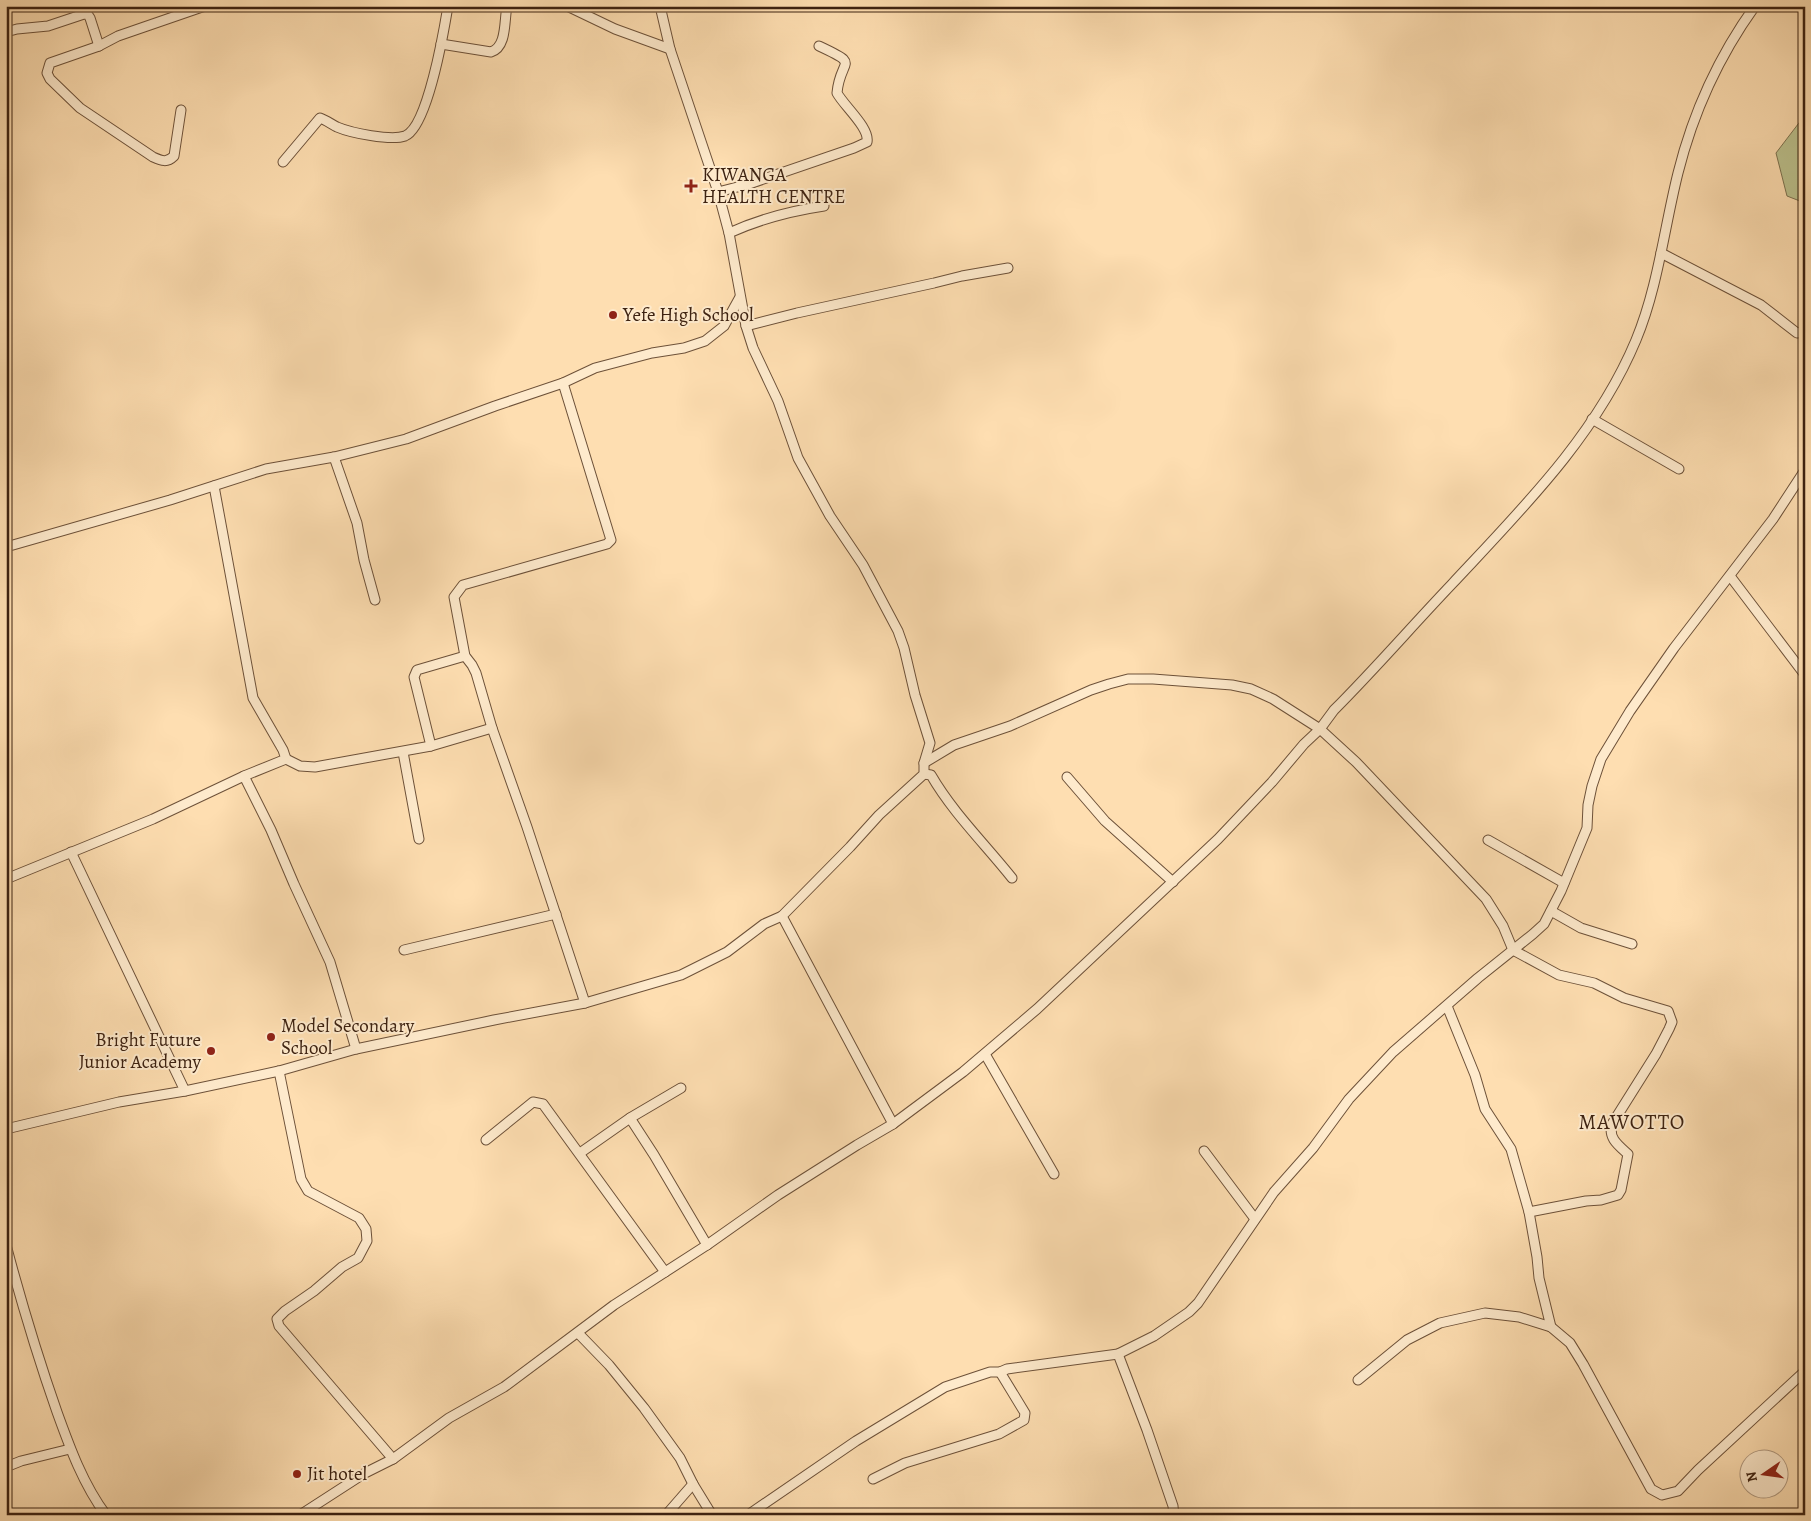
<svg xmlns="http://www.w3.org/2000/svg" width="1811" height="1521" font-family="Alegreya,serif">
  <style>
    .green { fill: #bcc28e; stroke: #7c7250 }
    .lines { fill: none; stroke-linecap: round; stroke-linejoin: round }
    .street-casing { stroke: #6d5139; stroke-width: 11 }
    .street { stroke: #feeacc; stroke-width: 9 }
    .poi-dot { fill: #8f2418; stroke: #feeacc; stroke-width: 2 }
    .labels { text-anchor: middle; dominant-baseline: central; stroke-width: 4; stroke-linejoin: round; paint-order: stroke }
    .poi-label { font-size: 19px; fill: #3d2211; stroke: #feeacc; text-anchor: start }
    .quarter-label { font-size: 21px; letter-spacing: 1px; fill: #3d2211; stroke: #feeacc }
  </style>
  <rect width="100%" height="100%" fill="#fedeb1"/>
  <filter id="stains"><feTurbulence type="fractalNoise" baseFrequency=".004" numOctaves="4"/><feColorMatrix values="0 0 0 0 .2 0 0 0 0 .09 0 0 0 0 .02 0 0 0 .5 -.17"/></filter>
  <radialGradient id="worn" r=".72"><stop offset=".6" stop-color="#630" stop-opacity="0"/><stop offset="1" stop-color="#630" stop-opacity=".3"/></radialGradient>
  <polygon class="green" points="1805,115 1805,203 1787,196 1776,153"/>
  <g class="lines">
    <g class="street-casing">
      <g id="street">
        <polyline points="567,6 615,29 670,49"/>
        <polyline points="660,6 670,49 718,192 729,233 746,326 753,348 778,401 798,458 830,516 863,565 898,631 904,648 915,695 930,743 924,763 924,774 879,815 850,847 782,916 893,1124"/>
        <polyline points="6,32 17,29 48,26 84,14 88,15 90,18 99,46"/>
        <path d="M 441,44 L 491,52 C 507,47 504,21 507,6"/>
        <path d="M 181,110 L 174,156 C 167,163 162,161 153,157 L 80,108 L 50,79 L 47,73 L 50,63 L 99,46 L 118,36 L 205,6"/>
        <path d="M 283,162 L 320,118 C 326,120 331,124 337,127 C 351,133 391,141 405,136 C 428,127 444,30 448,6"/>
        <path d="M 718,192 L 749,184 L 854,148 L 867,142 C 870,128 844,106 837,93 C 840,58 862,66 819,46"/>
        <path d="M 729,233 C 760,219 790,211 824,206"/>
        <polyline points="1661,253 1761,305 1797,333 1805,332"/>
        <polyline points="746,326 797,313 934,283 962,276 1008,268"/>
        <polyline points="563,383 611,540 607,544 463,585 454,597 465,656 472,665 476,673 492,728 527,827 585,1003"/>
        <polyline points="1592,419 1679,469"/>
        <polyline points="334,457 357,523 364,560 375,600"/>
        <polyline points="6,547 170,500 266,469 334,457 406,439 495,406 563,383 595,368 652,353 684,348 705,341 724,326 740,297"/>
        <polyline points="1730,576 1805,675"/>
        <polyline points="431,746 414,677 417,670 465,656"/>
        <polyline points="403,752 419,839"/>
        <polyline points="286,759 300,766 315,767 431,746 492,728"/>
        <path d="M 924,763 L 954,745 L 1010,726 L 1091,690 L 1109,684 L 1128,679 L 1153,679 L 1232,685 L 1251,689 L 1273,699 L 1320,729 L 1356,762 L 1486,899 L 1503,926 L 1513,950 L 1559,975 L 1594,983 L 1624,998 L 1668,1011 L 1672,1022 L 1669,1029 L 1656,1054 L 1612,1124 C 1608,1138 1618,1145 1628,1154 L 1621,1190 L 1618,1195 L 1601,1200 L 1586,1201 L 1529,1212"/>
        <path d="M 924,774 L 931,775 C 953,813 985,844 1012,878"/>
        <polyline points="244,776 271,830 294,884 330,962 356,1049"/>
        <polyline points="1067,777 1105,821 1173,882"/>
        <polyline points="1488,840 1564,883"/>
        <polyline points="71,852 185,1091"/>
        <polyline points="6,879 153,819 244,776 286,759 283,750 253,698 214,486"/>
        <polyline points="1551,911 1581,928 1632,944"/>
        <polyline points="404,950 556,914"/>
        <polyline points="985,1054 1054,1174"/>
        <polyline points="279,1071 301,1179 308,1191 359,1218 366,1229 367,1241 358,1258 342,1267 314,1291 285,1311 277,1319 279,1326 393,1459"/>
        <polyline points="630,1118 654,1155 707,1245"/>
        <polyline points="6,1129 119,1102 185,1091 279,1071 356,1049 494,1020 585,1003 681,975 727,952 764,924 782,916"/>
        <polyline points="486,1140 533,1102 543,1104 665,1272"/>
        <polyline points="1204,1151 1255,1219"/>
        <polyline points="580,1153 630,1118 681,1088"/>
        <path d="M 6,1245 C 21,1301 38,1358 57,1412 C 70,1448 83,1484 106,1515"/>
        <polyline points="1551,1327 1570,1343 1583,1364 1651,1489 1662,1495 1678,1491 1698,1470 1805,1371"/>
        <polyline points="578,1333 609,1365 644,1408 680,1458 693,1484 712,1515"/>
        <polyline points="1118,1354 1147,1430 1173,1506 1174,1515"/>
        <polyline points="1358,1380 1407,1340 1440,1323 1485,1313 1519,1317 1551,1327 1539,1278 1537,1257 1529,1212 1511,1149 1485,1109 1475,1075 1447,1006"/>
        <polyline points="6,1467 21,1461 70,1449"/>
        <polyline points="873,1479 905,1463 999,1434 1024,1420 1025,1413 1000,1372"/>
        <path d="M 300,1515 L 365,1473 L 393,1459 L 449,1418 L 504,1387 L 614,1305 L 707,1245 L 778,1195 L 857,1145 L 893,1124 L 963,1072 L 1037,1009 L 1218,839 L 1272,782 L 1304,744 L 1320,729 L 1334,710 C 1374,670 1412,626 1452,584 C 1521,510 1596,436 1636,340 C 1658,287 1664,229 1678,173 C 1693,113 1719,56 1755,6"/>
        <polyline points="666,1515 693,1484"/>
        <polyline points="748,1515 856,1441 945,1387 990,1372 1000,1372 1007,1369 1118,1354 1154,1336 1189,1312 1198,1303 1274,1192 1313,1148 1349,1099 1393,1052 1478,978 1533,934 1544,924 1561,891 1587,828 1588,805 1592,786 1601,759 1630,711 1674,648 1773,519 1805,470"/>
      </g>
    </g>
    <use href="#street" class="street"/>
  </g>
  <g class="poi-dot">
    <path d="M688.5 178.5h5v5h5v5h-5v5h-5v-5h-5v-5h5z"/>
    <circle cx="613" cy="315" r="5"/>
    <circle cx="271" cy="1037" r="5"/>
    <circle cx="211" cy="1051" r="5"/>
    <circle cx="297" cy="1474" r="5"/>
  </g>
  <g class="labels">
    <g class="poi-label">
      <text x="702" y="175">KIWANGA<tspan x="702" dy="22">HEALTH CENTRE</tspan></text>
      <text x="623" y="315">Yefe High School</text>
      <text x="281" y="1026">Model Secondary<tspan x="281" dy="22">School</tspan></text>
      <text x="201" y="1040" text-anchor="end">Bright Future<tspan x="201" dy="22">Junior Academy</tspan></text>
      <text x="307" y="1474">Jit hotel</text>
    </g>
    <g class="quarter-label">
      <text x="1632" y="1122">MAWOTTO</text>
    </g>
  </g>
  <rect width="1811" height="1521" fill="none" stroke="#fedeb1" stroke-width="25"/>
  <rect x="8" y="8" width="1796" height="1506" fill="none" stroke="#3d2211" stroke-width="2.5"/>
  <rect x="12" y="12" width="1786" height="1496" fill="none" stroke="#3d2211"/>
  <g transform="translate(1764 1474) rotate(257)"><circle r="24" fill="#feeacc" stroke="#b19a81"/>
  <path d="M0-4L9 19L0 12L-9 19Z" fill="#8f2418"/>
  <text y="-8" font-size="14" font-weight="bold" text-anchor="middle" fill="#3d2211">N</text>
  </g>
  <rect width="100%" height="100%" filter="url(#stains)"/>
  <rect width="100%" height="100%" fill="url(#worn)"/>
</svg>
